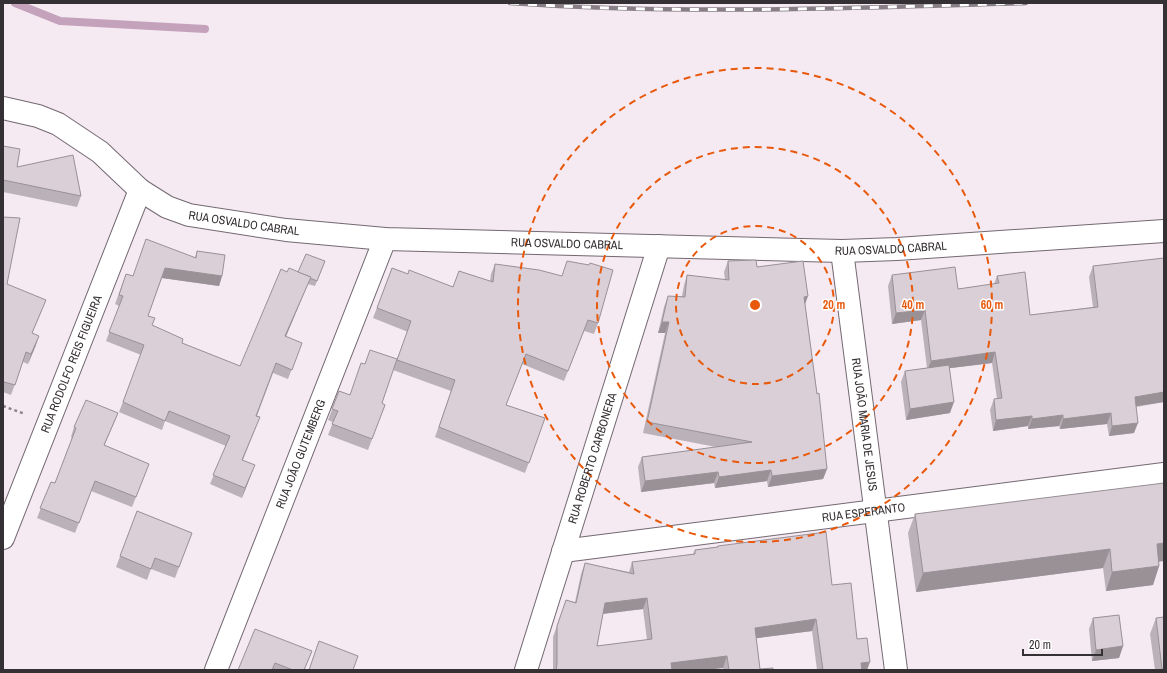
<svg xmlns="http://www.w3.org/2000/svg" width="1167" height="673" font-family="'Archivo Narrow',sans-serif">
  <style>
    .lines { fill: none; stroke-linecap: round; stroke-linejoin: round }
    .stream { stroke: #c4a2bc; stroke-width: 8 }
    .minor-casing { stroke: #736971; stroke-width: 24 }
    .path { stroke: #8c848a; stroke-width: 2.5; stroke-dasharray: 3 3; stroke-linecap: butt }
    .minor { stroke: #fff; stroke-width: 22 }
    .rail-casing { stroke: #877f85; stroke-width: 4.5 }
    .rail { stroke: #fff; stroke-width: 3; stroke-dasharray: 9; stroke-linecap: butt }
    .wall { fill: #bbb2b9; fill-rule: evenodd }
    .shaded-wall { fill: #999196 }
    .building { fill: #dacfd7; stroke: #999196; fill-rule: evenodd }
    .ring { fill: none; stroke: #e8590c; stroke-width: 2; stroke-dasharray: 7 5 }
    .labels { text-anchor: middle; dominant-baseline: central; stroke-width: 3; stroke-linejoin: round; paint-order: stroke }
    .street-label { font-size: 12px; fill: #353034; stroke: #fff }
    .centre { fill: #e8590c; stroke: #fff; stroke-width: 2 }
    .ring-label { font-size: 12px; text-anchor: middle; font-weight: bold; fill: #e8590c; stroke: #fff; stroke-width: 3; stroke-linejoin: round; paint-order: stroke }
  </style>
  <rect width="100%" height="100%" fill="#f5e9f2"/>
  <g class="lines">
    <polyline class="stream" points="15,3 60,21 205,29"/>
    <g class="minor-casing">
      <g id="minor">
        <path id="s1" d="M 3,108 L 38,116 L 58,124 L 100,152 L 140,190 L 167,207 L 189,215 L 286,230 L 385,239 L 842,251 L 897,249 L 1164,231"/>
        <path id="s2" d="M 842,251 L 896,670"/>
        <path id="s3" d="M 3,538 L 140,190"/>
        <path id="s4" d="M 563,551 L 1164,474"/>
        <path id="s5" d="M 216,670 L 385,239"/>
        <path id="s6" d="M 526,670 L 659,246"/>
      </g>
    </g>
    <polyline class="path" points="3,406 25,414"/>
    <use href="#minor" class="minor"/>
    <g class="rail-casing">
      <path id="rail" d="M 510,3 C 682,15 854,8 1026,3"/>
    </g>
    <use href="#rail" class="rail"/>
  </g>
  <g class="wall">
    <polygon points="3,146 17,167 81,196 77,207 3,192"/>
    <polygon points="3,217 7,284 42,310 32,333 36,345 28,364 23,362 11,395 3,392"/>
    <polygon points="197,251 222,276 219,286 162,278 148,316 152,325 182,343 240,366 287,272 298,272 325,261 315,286 308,284 286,336 298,353 288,379 273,373 257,416 256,427 243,460 251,475 242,498 210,484 226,446 165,421 162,430 119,412 141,355 106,341 119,306 115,304 126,274 133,276 195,257"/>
    <polygon points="1164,258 1164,402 1136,407 1134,433 1109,436 1107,424 1060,429 1059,426 1028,429 1028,426 993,431 990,410 994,399 997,399 992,363 950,368 950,413 906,420 901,382 905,371 927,368 921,320 892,324 888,286 892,275 958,289 994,284 997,276 1030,315 1093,307 1089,277 1093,266"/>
    <polygon points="728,261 757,267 808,296 805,303 827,469 823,479 768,487 767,481 715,488 714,483 641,492 638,467 642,457 716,447 643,433 665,333 658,333 664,307 668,296 682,296 684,285 687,275 725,280 724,272"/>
    <polygon points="495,264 598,323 594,334 584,331 564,381 522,364 506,405 545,418 525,473 435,437 451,391 393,370 382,403 385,405 368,450 328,435 333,422 328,420 339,391 350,395 365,364 397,359 408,332 373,318 392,268 408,274 453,287 459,271 490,281 491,274"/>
    <polygon points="118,413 104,445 149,464 132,507 91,491 75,533 37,518 51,482 55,483 72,438 71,437 74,427"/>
    <polygon points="1164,483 1164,561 1159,561 1159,566 1153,585 1106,591 1103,568 916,592 908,533 915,514"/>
    <polygon points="137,511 192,533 175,578 151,569 147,580 116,567"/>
    <path d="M 718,546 L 832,585 L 857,639 L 867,670 L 817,670 L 812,631 L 756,638 L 760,669 L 773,670 L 723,670 L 723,668 L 704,670 L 553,670 L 553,637 L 566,600 L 575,602 L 581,574 L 585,563 L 629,572 L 632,562 L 693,554 L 695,550 L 717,547 ZM 643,609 L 647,640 L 597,646 L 603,614 Z"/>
    <polygon points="1093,618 1123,646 1119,658 1092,661 1089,629"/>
    <polygon points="1156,618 1164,670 1155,670 1150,634"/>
    <polygon points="312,651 304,670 238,670"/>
  </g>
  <g class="shaded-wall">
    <polygon points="165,268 222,276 219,286 162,278"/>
    <polygon points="311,277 307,286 282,346 285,336"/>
    <polygon points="808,296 804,307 804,297"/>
    <polygon points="925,310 921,320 892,324 896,313"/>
    <polygon points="662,322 669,322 665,333 658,333"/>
    <polygon points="39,336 36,345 28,364 31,354"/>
    <polygon points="995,352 992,363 927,371 931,361"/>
    <polygon points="1164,392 1164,402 1131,407 1135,397"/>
    <polygon points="954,402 950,413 906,420 910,409"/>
    <polygon points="118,413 114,423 100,455 104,445"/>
    <polygon points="1111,413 1107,424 1060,429 1063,419"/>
    <polygon points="1063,415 1059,426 1028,429 1032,419"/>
    <polygon points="1032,416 1028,426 993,431 996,420"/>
    <polygon points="1138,423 1134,433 1109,436 1112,426"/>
    <polygon points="255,465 251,475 242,498 245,488"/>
    <polygon points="827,469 823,479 768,487 772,476"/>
    <polygon points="771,470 767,481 715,488 719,477"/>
    <polygon points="718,472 714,483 641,492 645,481"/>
    <polygon points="1164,543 1164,561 1150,563 1157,544"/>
    <polygon points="1110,549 1103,568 916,592 923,573"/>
    <polygon points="1159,566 1153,585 1106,591 1112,572"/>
    <polygon points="647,598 643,609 601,614 605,603"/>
    <polygon points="816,619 812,631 751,639 755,628"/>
    <polygon points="1123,646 1119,658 1092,661 1096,650"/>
    <polygon points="727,656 723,668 704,670 668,670 671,663"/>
    <polygon points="870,662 867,670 858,670 861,663"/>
  </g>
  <g class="building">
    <polygon points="3,146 20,149 17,167 73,155 81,196 3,180"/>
    <polygon points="3,217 20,218 7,284 46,300 32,333 39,336 31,354 26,352 15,385 4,382 3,385"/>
    <polygon points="146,239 196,258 197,251 225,255 222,276 165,268 148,316 155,318 152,325 183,339 182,343 240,366 281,269 287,272 289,268 311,277 285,336 302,343 292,370 276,363 256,416 260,417 242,460 255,465 245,488 213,475 230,436 169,411 165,421 123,402 144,345 109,332 123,296 119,295 126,274 133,276"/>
    <polygon points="306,254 325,261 317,281 310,278 311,277 298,272"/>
    <polygon points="1164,258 1164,392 1135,397 1138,423 1112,426 1111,413 1063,419 1063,415 1032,419 1032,416 996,420 994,399 1002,398 995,352 931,361 925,310 896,313 892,275 955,267 958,289 999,283 997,276 1025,272 1030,315 1098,307 1093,266"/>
    <polygon points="756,260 757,267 803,261 808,296 804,297 817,394 819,393 827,469 772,476 771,470 719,477 718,472 645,481 642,457 752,442 647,422 669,322 662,322 668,296 685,297 687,275 729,280 728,261"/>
    <polygon points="567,261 589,265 590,263 613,270 598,323 588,320 568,371 526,354 506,405 545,418 529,463 439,427 455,380 397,360 411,321 377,308 392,268 408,274 409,270 453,287 459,271 493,282 495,264 539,270 562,276"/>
    <polygon points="370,350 397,359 382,403 385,405 372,439 332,424 338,411 332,409 339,391 350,395 361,363 365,364"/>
    <polygon points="949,365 954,402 910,409 905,371"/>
    <polygon points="86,400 118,413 104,445 149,464 136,497 95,481 79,523 40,508 51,482 55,483 76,428 74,427"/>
    <polygon points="1164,483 1164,543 1157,544 1159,566 1112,572 1110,549 923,573 915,514"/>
    <polygon points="137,511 192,533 179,567 155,558 151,569 120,556"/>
    <path d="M 826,532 L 832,585 L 851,583 L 857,639 L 867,638 L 870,662 L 861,663 L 862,670 L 823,670 L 816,619 L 755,628 L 760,669 L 773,668 L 773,670 L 729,670 L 727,656 L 671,663 L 672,670 L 556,670 L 557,664 L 557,626 L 566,600 L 576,603 L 585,563 L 634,574 L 632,562 L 695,554 L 695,550 L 718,547 L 718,546 ZM 647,598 L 652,639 L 597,646 L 605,603 Z"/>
    <polygon points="1119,615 1123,646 1096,650 1093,618"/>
    <polygon points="1164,617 1164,669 1162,669 1156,618"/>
    <polygon points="255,629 312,651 304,670 293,670 275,663 272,670 238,670"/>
    <polygon points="319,641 358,656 353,670 309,670"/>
  </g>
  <g class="ring">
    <circle cx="755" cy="305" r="79"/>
    <circle cx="755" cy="305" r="158"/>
    <circle cx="755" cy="305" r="237"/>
  </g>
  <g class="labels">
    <g class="street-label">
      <text stroke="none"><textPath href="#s1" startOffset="274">RUA OSVALDO CABRAL</textPath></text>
      <text stroke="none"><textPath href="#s1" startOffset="598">RUA OSVALDO CABRAL</textPath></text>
      <text stroke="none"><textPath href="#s1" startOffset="922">RUA OSVALDO CABRAL</textPath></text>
      <text stroke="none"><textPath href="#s3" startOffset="187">RUA RODOLFO REIS FIGUEIRA</textPath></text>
      <text stroke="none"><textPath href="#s2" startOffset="175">RUA JOÃO MARIA DE JESUS</textPath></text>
      <text stroke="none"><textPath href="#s5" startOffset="232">RUA JOÃO GUTEMBERG</textPath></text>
      <text stroke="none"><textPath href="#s6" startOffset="222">RUA ROBERTO CARBONERA</textPath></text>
      <text stroke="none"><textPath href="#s4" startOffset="303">RUA ESPERANTO</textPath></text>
    </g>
  </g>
  <circle cx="755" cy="305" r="6" class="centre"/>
  <g class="ring-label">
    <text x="834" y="309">20 m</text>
    <text x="913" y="309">40 m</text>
    <text x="992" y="309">60 m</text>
  </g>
  <rect width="1167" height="673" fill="none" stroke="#353034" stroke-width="8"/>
  <path d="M1023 649v6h79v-6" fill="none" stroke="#353034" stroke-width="2"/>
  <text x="1029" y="649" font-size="12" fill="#353034" stroke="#ffffff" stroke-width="3" paint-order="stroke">20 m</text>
</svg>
